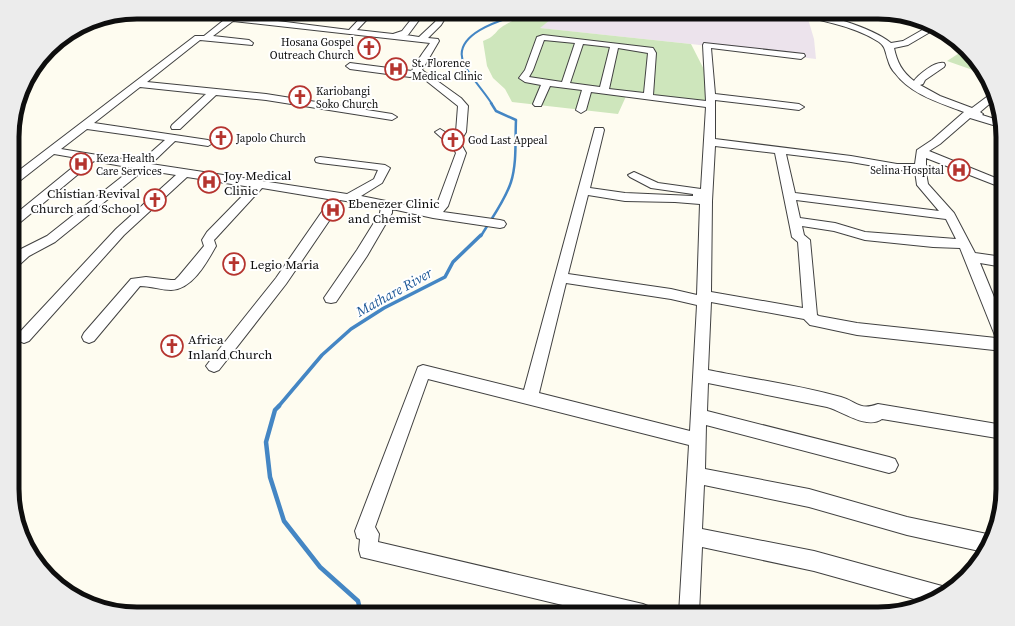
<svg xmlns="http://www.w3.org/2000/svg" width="1015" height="626" font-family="'Source Serif 4',serif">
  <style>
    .industrial { fill: #ece3ec }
    .green { fill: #cee6bc }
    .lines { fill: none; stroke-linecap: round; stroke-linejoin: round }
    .stream-far3 { stroke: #4486c4; stroke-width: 2 }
    .stream-far2 { stroke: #4486c4; stroke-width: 2.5 }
    .stream-far1 { stroke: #4486c4; stroke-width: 3.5 }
    .stream { stroke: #4486c4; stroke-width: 4.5 }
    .minor-casing { stroke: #414141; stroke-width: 2 }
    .minor { fill: #fff; fill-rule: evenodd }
    .labels { text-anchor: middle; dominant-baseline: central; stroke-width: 4; stroke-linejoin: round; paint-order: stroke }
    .far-poi-label { font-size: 11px; fill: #0e0e0e; stroke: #fff; text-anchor: start }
    .poi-label { font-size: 13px; fill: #0e0e0e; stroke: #fff; text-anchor: start }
    .water-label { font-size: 14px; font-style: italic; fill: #1f5998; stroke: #fff }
    .rim { fill: none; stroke: #0e0e0e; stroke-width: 5 }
  </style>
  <rect width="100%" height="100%" fill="#fefcf0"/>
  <polygon class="industrial" points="560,12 799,12 808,19 814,39 816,59 691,44 539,28"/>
  <g class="green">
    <path d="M 540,12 L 560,12 L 540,28 L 691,44 L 719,99 L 696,104 L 628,92 L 618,114 L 512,102 L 505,89 L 493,78 L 487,66 L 483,41 C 497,36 494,31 505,25 C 516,18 528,15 540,12 Z"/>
    <polygon points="964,50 986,74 987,75 947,61"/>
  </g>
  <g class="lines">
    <path class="stream-far3" d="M 492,104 C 484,91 472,79 465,66 C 447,33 507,18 528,12"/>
    <path class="stream-far2" d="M 481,236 C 491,219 505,201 511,182 C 517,163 515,140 516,120 L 496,111 L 491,103"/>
    <polyline class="stream-far1" points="278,407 322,355 351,329 384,308 445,277 453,262 481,235"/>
    <polyline class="stream" points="279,406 275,410 266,442 270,477 284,521 320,567 358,601 361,614"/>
    <g class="minor-casing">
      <g id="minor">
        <path d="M 234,12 L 243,12 L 238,16 L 349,30 L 366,12 L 374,12 L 357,30 L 393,34 L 402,31 L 417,12 L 425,12 L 408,35 L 406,35 L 419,37 L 435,22 L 441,12 L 449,12 L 441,25 L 428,38 L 438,39 L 439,41 L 422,70 L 461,98 L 468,106 L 466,132 L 460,142 L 466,153 L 448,206 L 443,212 L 500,220 L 504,221 L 506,224 L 504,227 L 500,228 L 433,218 L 392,209 L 392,213 L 367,256 L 336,302 L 331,303 L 326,302 L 324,298 L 357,250 L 380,213 L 381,207 L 340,200 L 331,218 L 286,284 L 219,370 L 214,372 L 209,370 L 206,366 L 209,362 L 276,278 L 328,203 L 328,199 L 262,188 L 216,238 L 214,240 L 216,246 C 207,262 192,290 171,290 C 161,290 151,286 140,286 L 94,341 L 89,343 L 84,341 L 82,337 L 84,333 L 131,279 L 146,277 L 171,280 L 175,280 L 179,276 L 204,246 L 202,240 L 207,232 L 251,187 L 187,177 L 124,235 L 29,341 L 24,343 L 19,341 L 17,337 L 19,333 L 116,229 L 176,175 L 144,170 L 55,242 L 29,256 L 18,266 L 13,268 L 13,256 L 19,250 L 47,236 L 133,168 L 94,161 L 17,225 L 13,226 L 13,216 L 83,159 L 54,154 L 17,183 L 13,184 L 13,175 L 195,36 L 204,36 ZM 233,21 L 430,43 C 425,50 414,65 412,71 L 350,63 L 346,66 L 350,69 L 410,77 L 419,75 L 458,106 L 456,132 L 453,137 L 440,129 L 435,132 L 453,148 L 456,153 L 437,204 L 431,210 L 361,196 L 382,183 L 390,168 L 385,165 L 320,157 L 316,158 L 315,160 L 316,162 L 320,163 L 378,170 L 374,179 L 347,194 L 151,164 L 175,141 L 208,146 L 213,143 L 208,140 L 94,123 L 140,87 L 206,94 L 172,125 L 171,127 L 172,129 L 180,129 L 216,95 L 266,100 L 392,120 L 397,117 L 392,114 L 266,94 L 147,82 L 200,40 L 252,45 L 253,43 L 249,40 L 213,36 ZM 87,129 L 165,140 L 140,162 L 61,149 Z"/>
        <path d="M 796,12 C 821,12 871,27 891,43 L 903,41 L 931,25 L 937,28 L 908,45 L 894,48 C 897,62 902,72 914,81 C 918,75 935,61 944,63 L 945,65 L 944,67 L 925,80 L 923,84 L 920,85 L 940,96 L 972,108 L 992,93 L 994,100 L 980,112 L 983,114 L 982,115 L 1001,121 L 1003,128 L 970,118 L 940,144 L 929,151 L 1003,181 L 1003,188 L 926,158 L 926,165 L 936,171 L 930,174 L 926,173 L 928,184 L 954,213 L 975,253 L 1003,257 L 1003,267 L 980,263 L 1003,319 L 1003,351 L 857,335 L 815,326 L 810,325 L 804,319 L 711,302 L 708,370 C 752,379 798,385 841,397 C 858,402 859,411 878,404 L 1003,425 L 1003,439 L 882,419 C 867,430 842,411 827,407 L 708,383 L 707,411 L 889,457 L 895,459 L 898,465 L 895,471 L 889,473 L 706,425 L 705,469 L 809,489 L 907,517 L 987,534 L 990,535 L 984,552 L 907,535 L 809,507 L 704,485 L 702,529 L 814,551 L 942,586 L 949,589 L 941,597 L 925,602 L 814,571 L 702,547 L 699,614 L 679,614 L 689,445 L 428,379 L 375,527 L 379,534 L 378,542 L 643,604 L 650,607 L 653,614 L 600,614 L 361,557 L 359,550 L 360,539 L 357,538 L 355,531 L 418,367 L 423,365 L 524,390 L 595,128 L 603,128 L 604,130 L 590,188 L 625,193 L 693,196 L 693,194 L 651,188 L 630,177 L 628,175 L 634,172 L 658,183 L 701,189 L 706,107 L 591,92 L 586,110 L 581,113 L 576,110 L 582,90 L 550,86 L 541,106 L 535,106 L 533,104 L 541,85 L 525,82 L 519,78 L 525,70 L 537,37 L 543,35 L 653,48 L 656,53 L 653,95 L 706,101 L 703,45 L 704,43 L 804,54 L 805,56 L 801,59 L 711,48 L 715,94 L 799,104 L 804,107 L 799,110 L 715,100 L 715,139 L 851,156 L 897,164 L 915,164 L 917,150 L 932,140 L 964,112 C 941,103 911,95 895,73 C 892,70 889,64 888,60 C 885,52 886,47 879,42 C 855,26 824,22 797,14 ZM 544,40 L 575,43 L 562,82 L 529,77 L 533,70 ZM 583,44 L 610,47 L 600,87 L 570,83 ZM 618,48 L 648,53 L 644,93 L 609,89 ZM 715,146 L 775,153 L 792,237 L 798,242 L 803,308 L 711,292 L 712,201 ZM 786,154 L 851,162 L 897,170 L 915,171 L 917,185 L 939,211 L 795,193 ZM 588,195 L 625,201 L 675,202 L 700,204 L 697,295 L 671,289 L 568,274 ZM 796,200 L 946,219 L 956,239 L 865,232 L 835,223 L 800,218 ZM 802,226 L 834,231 L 865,240 L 933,247 L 960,248 L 996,338 L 857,323 L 819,316 L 817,315 L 810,240 L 804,235 ZM 566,283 L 671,299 L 697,305 L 690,431 L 539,393 Z"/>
      </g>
    </g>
    <use href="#minor" class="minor"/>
  </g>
  <defs>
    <g id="church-ring" transform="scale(1.15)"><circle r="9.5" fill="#fff" stroke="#b5342f" stroke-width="1.5"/><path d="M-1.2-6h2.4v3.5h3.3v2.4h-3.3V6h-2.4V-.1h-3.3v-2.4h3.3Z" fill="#b5342f"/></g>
    <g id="hospital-ring" transform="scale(1.15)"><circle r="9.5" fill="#fff" stroke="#b5342f" stroke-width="1.5"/><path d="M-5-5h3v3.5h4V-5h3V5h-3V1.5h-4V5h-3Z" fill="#b5342f"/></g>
  </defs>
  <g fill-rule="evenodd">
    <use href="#church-ring" x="369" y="48"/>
    <use href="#hospital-ring" x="396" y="69"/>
    <use href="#church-ring" x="300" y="97"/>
    <use href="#church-ring" x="221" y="138"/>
    <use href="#church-ring" x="453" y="140"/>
    <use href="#hospital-ring" x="81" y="164"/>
    <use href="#hospital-ring" x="959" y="170"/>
    <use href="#hospital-ring" x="209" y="182"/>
    <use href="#church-ring" x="155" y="200"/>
    <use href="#hospital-ring" x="333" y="210"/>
    <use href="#church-ring" x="234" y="264"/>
    <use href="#church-ring" x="172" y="346"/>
  </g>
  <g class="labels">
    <g class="far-poi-label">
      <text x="354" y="42" text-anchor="end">Hosana Gospel<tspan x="354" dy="13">Outreach Church</tspan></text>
      <text x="412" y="63">St. Florence<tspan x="412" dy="13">Medical Clinic</tspan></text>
      <text x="316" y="91">Kariobangi<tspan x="316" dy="13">Soko Church</tspan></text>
      <text x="236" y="138">Japolo Church</text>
      <text x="468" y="140">God Last Appeal</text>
      <text x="96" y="158">Keza Health<tspan x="96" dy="13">Care Services</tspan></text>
      <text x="944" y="170" text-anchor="end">Selina Hospital</text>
    </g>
    <g class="poi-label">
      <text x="224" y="175">Joy Medical<tspan x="224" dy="15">Clinic</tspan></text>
      <text x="140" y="193" text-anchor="end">Chistian Revival<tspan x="140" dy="15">Church and School</tspan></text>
      <text x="348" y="203">Ebenezer Clinic<tspan x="348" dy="15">and Chemist</tspan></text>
      <text x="250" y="264">Legio Maria</text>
      <text x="188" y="339">Africa<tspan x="188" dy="15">Inland Church</tspan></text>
    </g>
    <g class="water-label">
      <text transform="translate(394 292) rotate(-29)">Mathare River</text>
    </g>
  </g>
  <path d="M0 0H1015V626H0ZM137 19H878A118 118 0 0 1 996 137V489A118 118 0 0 1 878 607H137A118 118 0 0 1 19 489V137A118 118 0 0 1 137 19Z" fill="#ececec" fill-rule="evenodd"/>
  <path class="rim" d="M137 19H878A118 118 0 0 1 996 137V489A118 118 0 0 1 878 607H137A118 118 0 0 1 19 489V137A118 118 0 0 1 137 19Z"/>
</svg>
